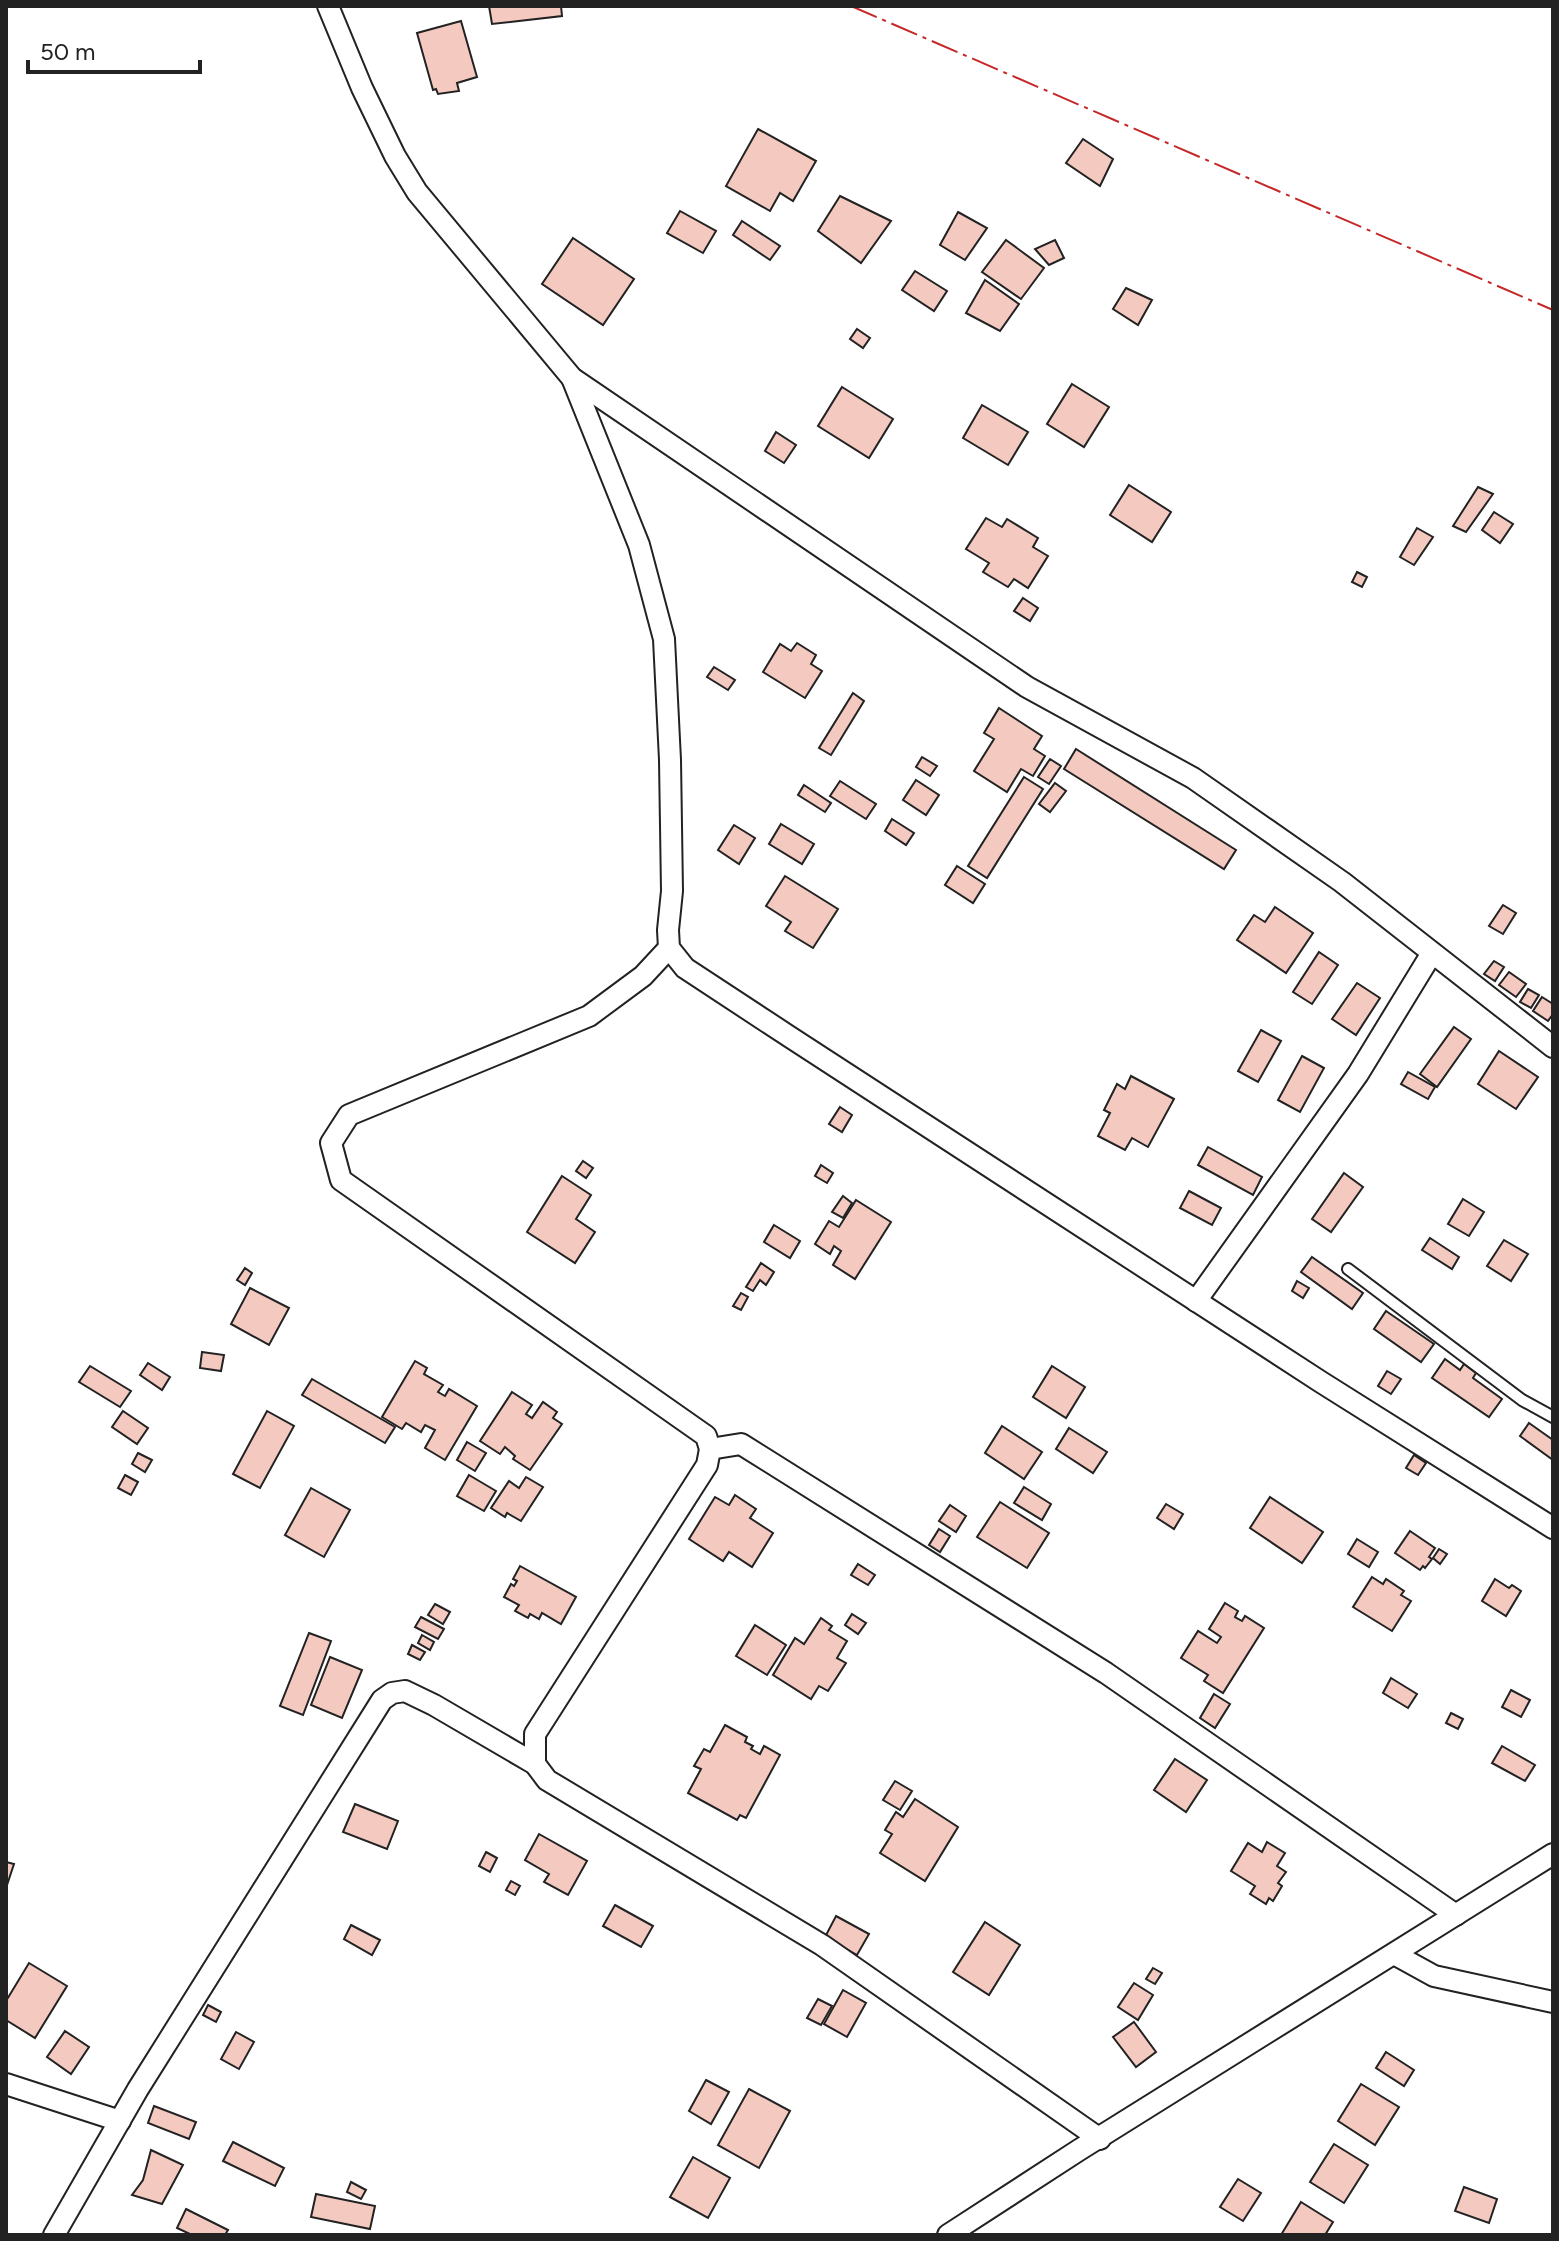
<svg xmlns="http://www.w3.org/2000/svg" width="1559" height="2241" font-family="Figtree,sans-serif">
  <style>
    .building { fill: #f3c9c0; stroke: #222; stroke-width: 2 }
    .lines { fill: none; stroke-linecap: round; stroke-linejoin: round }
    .service-casing { stroke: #222; stroke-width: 14 }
    .minor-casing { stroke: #222; stroke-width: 24 }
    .service { stroke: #fff; stroke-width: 10 }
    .minor { stroke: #fff; stroke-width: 20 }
    .power { stroke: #c62828; stroke-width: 2; stroke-dasharray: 28 6 4 6; stroke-linecap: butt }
  </style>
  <rect width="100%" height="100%" fill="#fff"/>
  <g class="building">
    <polygon points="489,6 561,6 562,16 492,24"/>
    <polygon points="461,21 477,77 457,83 459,91 438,94 436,89 433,90 417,33"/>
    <polygon points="758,129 816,161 793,201 780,193 770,211 726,186"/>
    <polygon points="1083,139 1113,159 1100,186 1066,163"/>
    <polygon points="840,196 891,221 861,263 818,231"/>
    <polygon points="680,211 716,231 703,253 667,233"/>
    <polygon points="958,212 987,228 965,260 940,245"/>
    <polygon points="742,221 780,246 770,260 733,235"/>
    <polygon points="573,238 634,279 603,325 542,284"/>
    <polygon points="1006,240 1044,268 1021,299 982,272"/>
    <polygon points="1055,240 1064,258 1049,265 1035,249"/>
    <polygon points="915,271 947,291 934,311 902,290"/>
    <polygon points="985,280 1019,304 1000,331 966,313"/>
    <polygon points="1126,288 1152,300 1138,325 1113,309"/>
    <polygon points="857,329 870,338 863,348 850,339"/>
    <polygon points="1072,384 1109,407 1084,447 1047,424"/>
    <polygon points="842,387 893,419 869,458 818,426"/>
    <polygon points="982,405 1028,432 1008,465 963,438"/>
    <polygon points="776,432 796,445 784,463 765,451"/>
    <polygon points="1129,485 1171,512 1152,542 1110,515"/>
    <polygon points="1478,487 1493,494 1466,532 1453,526"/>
    <polygon points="1494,512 1513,524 1500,543 1482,530"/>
    <polygon points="986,518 1002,527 1007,519 1038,538 1033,547 1048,556 1028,588 1014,579 1008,587 983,572 989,563 966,549"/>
    <polygon points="1417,528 1433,537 1414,565 1400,557"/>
    <polygon points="1357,572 1367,577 1362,587 1352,582"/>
    <polygon points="1023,598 1038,608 1030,621 1014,611"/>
    <polygon points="797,643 816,655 811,664 822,671 805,698 763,672 780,644 791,651"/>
    <polygon points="714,667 735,680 728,690 707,677"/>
    <polygon points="853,693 864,701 831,755 819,748"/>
    <polygon points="999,708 1042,736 1034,749 1045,756 1033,776 1021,769 1007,792 974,771 994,739 984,733"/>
    <polygon points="1076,749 1236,850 1224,869 1064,769"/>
    <polygon points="922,757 937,766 930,776 916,767"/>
    <polygon points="1050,759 1061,766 1049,784 1038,777"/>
    <polygon points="1024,777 1043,789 987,878 968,866"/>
    <polygon points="916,780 939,795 926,815 903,800"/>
    <polygon points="840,781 876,804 866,819 830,796"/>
    <polygon points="1055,783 1066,791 1050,812 1039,804"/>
    <polygon points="804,785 831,803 825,812 798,795"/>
    <polygon points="892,819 914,833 906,845 885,831"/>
    <polygon points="781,824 814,844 802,864 769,844"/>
    <polygon points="734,825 755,838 739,864 718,850"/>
    <polygon points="957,866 985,884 973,903 945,885"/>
    <polygon points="785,876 838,909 813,948 785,931 791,922 766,906"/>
    <polygon points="1503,905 1516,913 1503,934 1489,926"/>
    <polygon points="1275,907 1313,933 1286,973 1237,940 1254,915 1265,922"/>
    <polygon points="1319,952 1338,965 1312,1004 1293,992"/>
    <polygon points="1494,961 1504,967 1495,981 1484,974"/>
    <polygon points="1509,972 1526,984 1516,997 1499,985"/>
    <polygon points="1357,983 1380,998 1356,1035 1332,1019"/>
    <polygon points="1528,989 1539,995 1531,1008 1520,1002"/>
    <polygon points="1542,997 1553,1004 1553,1014 1548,1021 1533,1011"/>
    <polygon points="1454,1027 1471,1039 1437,1087 1420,1074"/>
    <polygon points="1261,1030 1281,1041 1258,1082 1238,1071"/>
    <polygon points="1499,1051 1538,1077 1516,1109 1478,1084"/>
    <polygon points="1302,1056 1324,1068 1300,1112 1278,1100"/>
    <polygon points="1408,1072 1435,1087 1428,1099 1401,1084"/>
    <polygon points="1131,1076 1174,1099 1148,1147 1132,1138 1125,1150 1098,1136 1110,1113 1104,1110 1117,1084 1125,1089"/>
    <polygon points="840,1107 852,1115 842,1132 829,1124"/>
    <polygon points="1208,1147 1262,1177 1253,1195 1198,1165"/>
    <polygon points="583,1161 593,1168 586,1178 576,1171"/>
    <polygon points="821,1165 833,1173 827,1183 815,1176"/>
    <polygon points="1344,1173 1363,1187 1331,1232 1312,1219"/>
    <polygon points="562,1176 591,1195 576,1219 595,1232 575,1263 527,1232"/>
    <polygon points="1189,1191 1221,1208 1212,1225 1180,1208"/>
    <polygon points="843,1196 852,1203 843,1218 832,1212"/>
    <polygon points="1463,1199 1484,1212 1469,1236 1448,1224"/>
    <polygon points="856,1200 891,1222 855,1279 833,1265 841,1251 834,1246 830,1254 815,1244 829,1221 839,1227"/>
    <polygon points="774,1225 800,1241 790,1258 764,1242"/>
    <polygon points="1430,1238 1459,1257 1452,1269 1422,1250"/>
    <polygon points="1504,1240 1528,1254 1511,1281 1487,1266"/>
    <polygon points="1312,1257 1363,1293 1352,1309 1301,1272"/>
    <polygon points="761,1263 774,1272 766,1285 760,1280 753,1291 746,1287"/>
    <polygon points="245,1268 252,1273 245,1285 237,1280"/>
    <polygon points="1297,1281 1309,1288 1303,1298 1292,1291"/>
    <polygon points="250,1288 289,1308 269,1345 231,1324"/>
    <polygon points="741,1293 748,1297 741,1310 733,1306"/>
    <polygon points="1386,1311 1434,1344 1421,1362 1374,1329"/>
    <polygon points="202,1352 224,1355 221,1371 200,1368"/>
    <polygon points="1445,1359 1460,1370 1464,1364 1476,1373 1473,1378 1502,1399 1489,1417 1432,1378"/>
    <polygon points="415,1361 427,1368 424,1374 443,1385 438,1392 445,1396 449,1389 477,1406 445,1460 425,1448 435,1430 425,1425 421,1432 406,1423 402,1429 382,1417"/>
    <polygon points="148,1363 170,1377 162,1390 140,1375"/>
    <polygon points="90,1366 131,1391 120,1407 79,1382"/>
    <polygon points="1052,1366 1085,1387 1066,1418 1033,1397"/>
    <polygon points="1387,1371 1401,1379 1391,1394 1378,1386"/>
    <polygon points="312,1379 395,1427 385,1443 302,1395"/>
    <polygon points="512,1392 532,1405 526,1414 532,1418 543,1402 557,1412 553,1418 562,1424 530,1470 513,1459 515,1456 505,1447 500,1454 480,1441"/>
    <polygon points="123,1411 148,1428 137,1444 112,1427"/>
    <polygon points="267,1411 294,1426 260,1488 233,1474"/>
    <polygon points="1529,1423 1553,1440 1553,1460 1520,1436"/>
    <polygon points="1002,1426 1042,1452 1024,1479 985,1453"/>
    <polygon points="1069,1428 1107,1452 1093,1473 1056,1449"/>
    <polygon points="467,1442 486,1453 475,1471 457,1460"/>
    <polygon points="138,1453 152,1460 145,1472 132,1464"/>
    <polygon points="1414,1455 1426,1463 1418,1475 1406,1468"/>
    <polygon points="125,1475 138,1482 131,1495 118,1488"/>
    <polygon points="469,1475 496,1491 484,1511 457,1496"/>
    <polygon points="526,1477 543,1487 521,1521 507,1513 505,1517 491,1508 509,1481 519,1488"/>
    <polygon points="1024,1487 1051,1504 1042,1520 1014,1503"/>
    <polygon points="311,1488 350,1510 324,1557 285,1535"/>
    <polygon points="735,1495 756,1509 750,1518 773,1533 752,1567 729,1552 723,1561 689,1539 715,1497 729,1505"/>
    <polygon points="1270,1497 1323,1532 1302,1563 1250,1528"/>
    <polygon points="1000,1502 1049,1533 1027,1568 977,1537"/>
    <polygon points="1166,1504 1183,1514 1174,1529 1157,1518"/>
    <polygon points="950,1505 966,1516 956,1532 939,1521"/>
    <polygon points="939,1529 950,1536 940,1552 929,1545"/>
    <polygon points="1410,1531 1435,1548 1429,1557 1432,1559 1425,1568 1423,1566 1420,1570 1395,1553"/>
    <polygon points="1357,1539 1378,1552 1369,1567 1348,1554"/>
    <polygon points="1439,1549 1447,1554 1440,1564 1433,1558"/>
    <polygon points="858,1564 875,1575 868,1585 851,1575"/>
    <polygon points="520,1566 576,1597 561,1624 542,1613 539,1619 530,1614 528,1618 515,1611 519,1605 504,1597 511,1584 514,1586 517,1581 513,1579"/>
    <polygon points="1372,1577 1383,1584 1386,1579 1404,1591 1401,1595 1411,1601 1392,1631 1353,1607"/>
    <polygon points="1495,1579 1509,1588 1512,1585 1521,1591 1506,1616 1482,1601"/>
    <polygon points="1225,1603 1238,1611 1235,1617 1242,1621 1245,1616 1264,1628 1223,1693 1204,1681 1208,1675 1181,1658 1198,1631 1217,1643 1221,1637 1209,1629"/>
    <polygon points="435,1604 450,1612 443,1624 428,1615"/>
    <polygon points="852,1614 866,1623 858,1634 845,1625"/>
    <polygon points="421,1617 444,1629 438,1639 415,1627"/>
    <polygon points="821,1618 832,1626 829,1630 847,1641 837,1658 846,1663 828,1691 819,1686 811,1699 773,1675 795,1638 804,1644"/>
    <polygon points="755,1625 786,1645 767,1675 736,1656"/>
    <polygon points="309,1633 331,1641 303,1715 280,1706"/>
    <polygon points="422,1635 434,1642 430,1650 418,1643"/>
    <polygon points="412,1645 425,1652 420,1660 408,1654"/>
    <polygon points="330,1657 362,1670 342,1718 311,1705"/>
    <polygon points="1391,1678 1417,1694 1408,1708 1383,1693"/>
    <polygon points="1511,1690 1530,1700 1521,1717 1502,1707"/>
    <polygon points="1214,1694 1230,1704 1215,1728 1200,1718"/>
    <polygon points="1451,1713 1463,1719 1458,1729 1446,1723"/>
    <polygon points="725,1725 747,1737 745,1742 753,1746 751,1749 760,1754 764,1746 780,1755 746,1818 740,1815 737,1820 688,1793 701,1769 694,1766 704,1749 710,1752"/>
    <polygon points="1502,1746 1535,1765 1525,1781 1492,1763"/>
    <polygon points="1175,1759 1207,1780 1186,1812 1154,1790"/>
    <polygon points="895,1781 912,1791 900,1810 883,1800"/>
    <polygon points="915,1799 958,1827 925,1881 880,1853 892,1834 885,1830 896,1812 903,1817"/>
    <polygon points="355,1804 398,1821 387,1849 343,1832"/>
    <polygon points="539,1834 587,1861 568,1895 544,1882 549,1874 525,1860"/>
    <polygon points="1267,1842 1285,1853 1277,1866 1286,1872 1278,1883 1282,1886 1273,1901 1269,1898 1266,1904 1250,1894 1255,1886 1231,1871 1248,1843 1262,1852"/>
    <polygon points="486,1852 497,1858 490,1872 479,1866"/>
    <polygon points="6,1862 14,1864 6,1888"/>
    <polygon points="511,1881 520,1886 515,1895 506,1890"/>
    <polygon points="615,1905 653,1926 641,1947 603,1926"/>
    <polygon points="836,1916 869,1934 857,1955 825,1937"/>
    <polygon points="985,1922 1020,1945 989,1995 953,1972"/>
    <polygon points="351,1925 380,1940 372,1955 344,1939"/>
    <polygon points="29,1963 67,1986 35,2038 6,2020 6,2001"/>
    <polygon points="1153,1968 1162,1973 1155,1984 1146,1979"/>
    <polygon points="1134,1983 1153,1995 1138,2020 1118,2007"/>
    <polygon points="843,1990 866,2003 847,2037 824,2024"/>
    <polygon points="818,1999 832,2006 821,2025 807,2018"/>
    <polygon points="208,2005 221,2012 216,2022 203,2015"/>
    <polygon points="1134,2022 1156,2052 1136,2067 1113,2037"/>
    <polygon points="65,2031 89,2047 71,2074 47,2057"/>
    <polygon points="236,2032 254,2042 239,2069 221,2059"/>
    <polygon points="1386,2052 1414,2070 1404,2086 1376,2068"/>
    <polygon points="706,2080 729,2092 711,2124 689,2111"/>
    <polygon points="1361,2084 1399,2107 1375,2145 1338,2121"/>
    <polygon points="749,2089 790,2111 759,2168 718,2145"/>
    <polygon points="154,2106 196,2122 189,2139 148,2123"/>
    <polygon points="233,2142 284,2168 275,2186 223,2161"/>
    <polygon points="1334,2144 1368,2165 1344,2203 1310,2182"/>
    <polygon points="151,2150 183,2165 162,2204 132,2195 143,2180"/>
    <polygon points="693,2157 730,2178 708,2218 670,2197"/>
    <polygon points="1238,2179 1261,2193 1243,2221 1220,2207"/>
    <polygon points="351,2182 366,2190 361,2199 347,2192"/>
    <polygon points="1464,2187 1497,2199 1489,2223 1455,2211"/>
    <polygon points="316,2194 375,2206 370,2229 311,2217"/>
    <polygon points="1301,2202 1333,2222 1325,2235 1281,2235"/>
    <polygon points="186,2209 228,2230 225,2235 192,2235 177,2228"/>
  </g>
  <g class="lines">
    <g class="service-casing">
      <polyline id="service" points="1348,1269 1522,1400 1553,1417"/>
    </g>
    <g class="minor-casing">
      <g id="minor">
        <polyline points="328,6 362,88 395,156 417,192 572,378 1027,687 1193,778 1342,882 1553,1047"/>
        <polyline points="572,378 639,545 664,639 670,760 672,891 668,930 669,948 685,968 790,1037 1321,1382 1553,1528"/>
        <polyline points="669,948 643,976 589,1016 349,1115 331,1143 341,1180 706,1436 710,1449 707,1465 535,1734 535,1764 547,1780 822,1945 1100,2139"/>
        <polyline points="1196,1301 1358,1074 1432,953"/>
        <polyline points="710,1449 741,1444 1106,1673 1456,1915"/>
        <polyline points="1394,1954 1434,1976 1553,2002"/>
        <polyline points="6,2084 120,2121"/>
        <polyline points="54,2235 138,2089 382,1700 392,1693 405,1691 434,1705 535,1764"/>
        <polyline points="948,2235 1079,2150 1553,1854"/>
      </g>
    </g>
    <use href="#service" class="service"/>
    <use href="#minor" class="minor"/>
    <polyline class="power" points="851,6 1553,310"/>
  </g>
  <rect width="1559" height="2241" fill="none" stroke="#222222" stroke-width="16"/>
  <path d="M28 60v12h172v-12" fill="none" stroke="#222222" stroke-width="4"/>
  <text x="40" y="60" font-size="24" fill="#222222" stroke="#ffffff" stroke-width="6" paint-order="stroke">50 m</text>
</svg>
